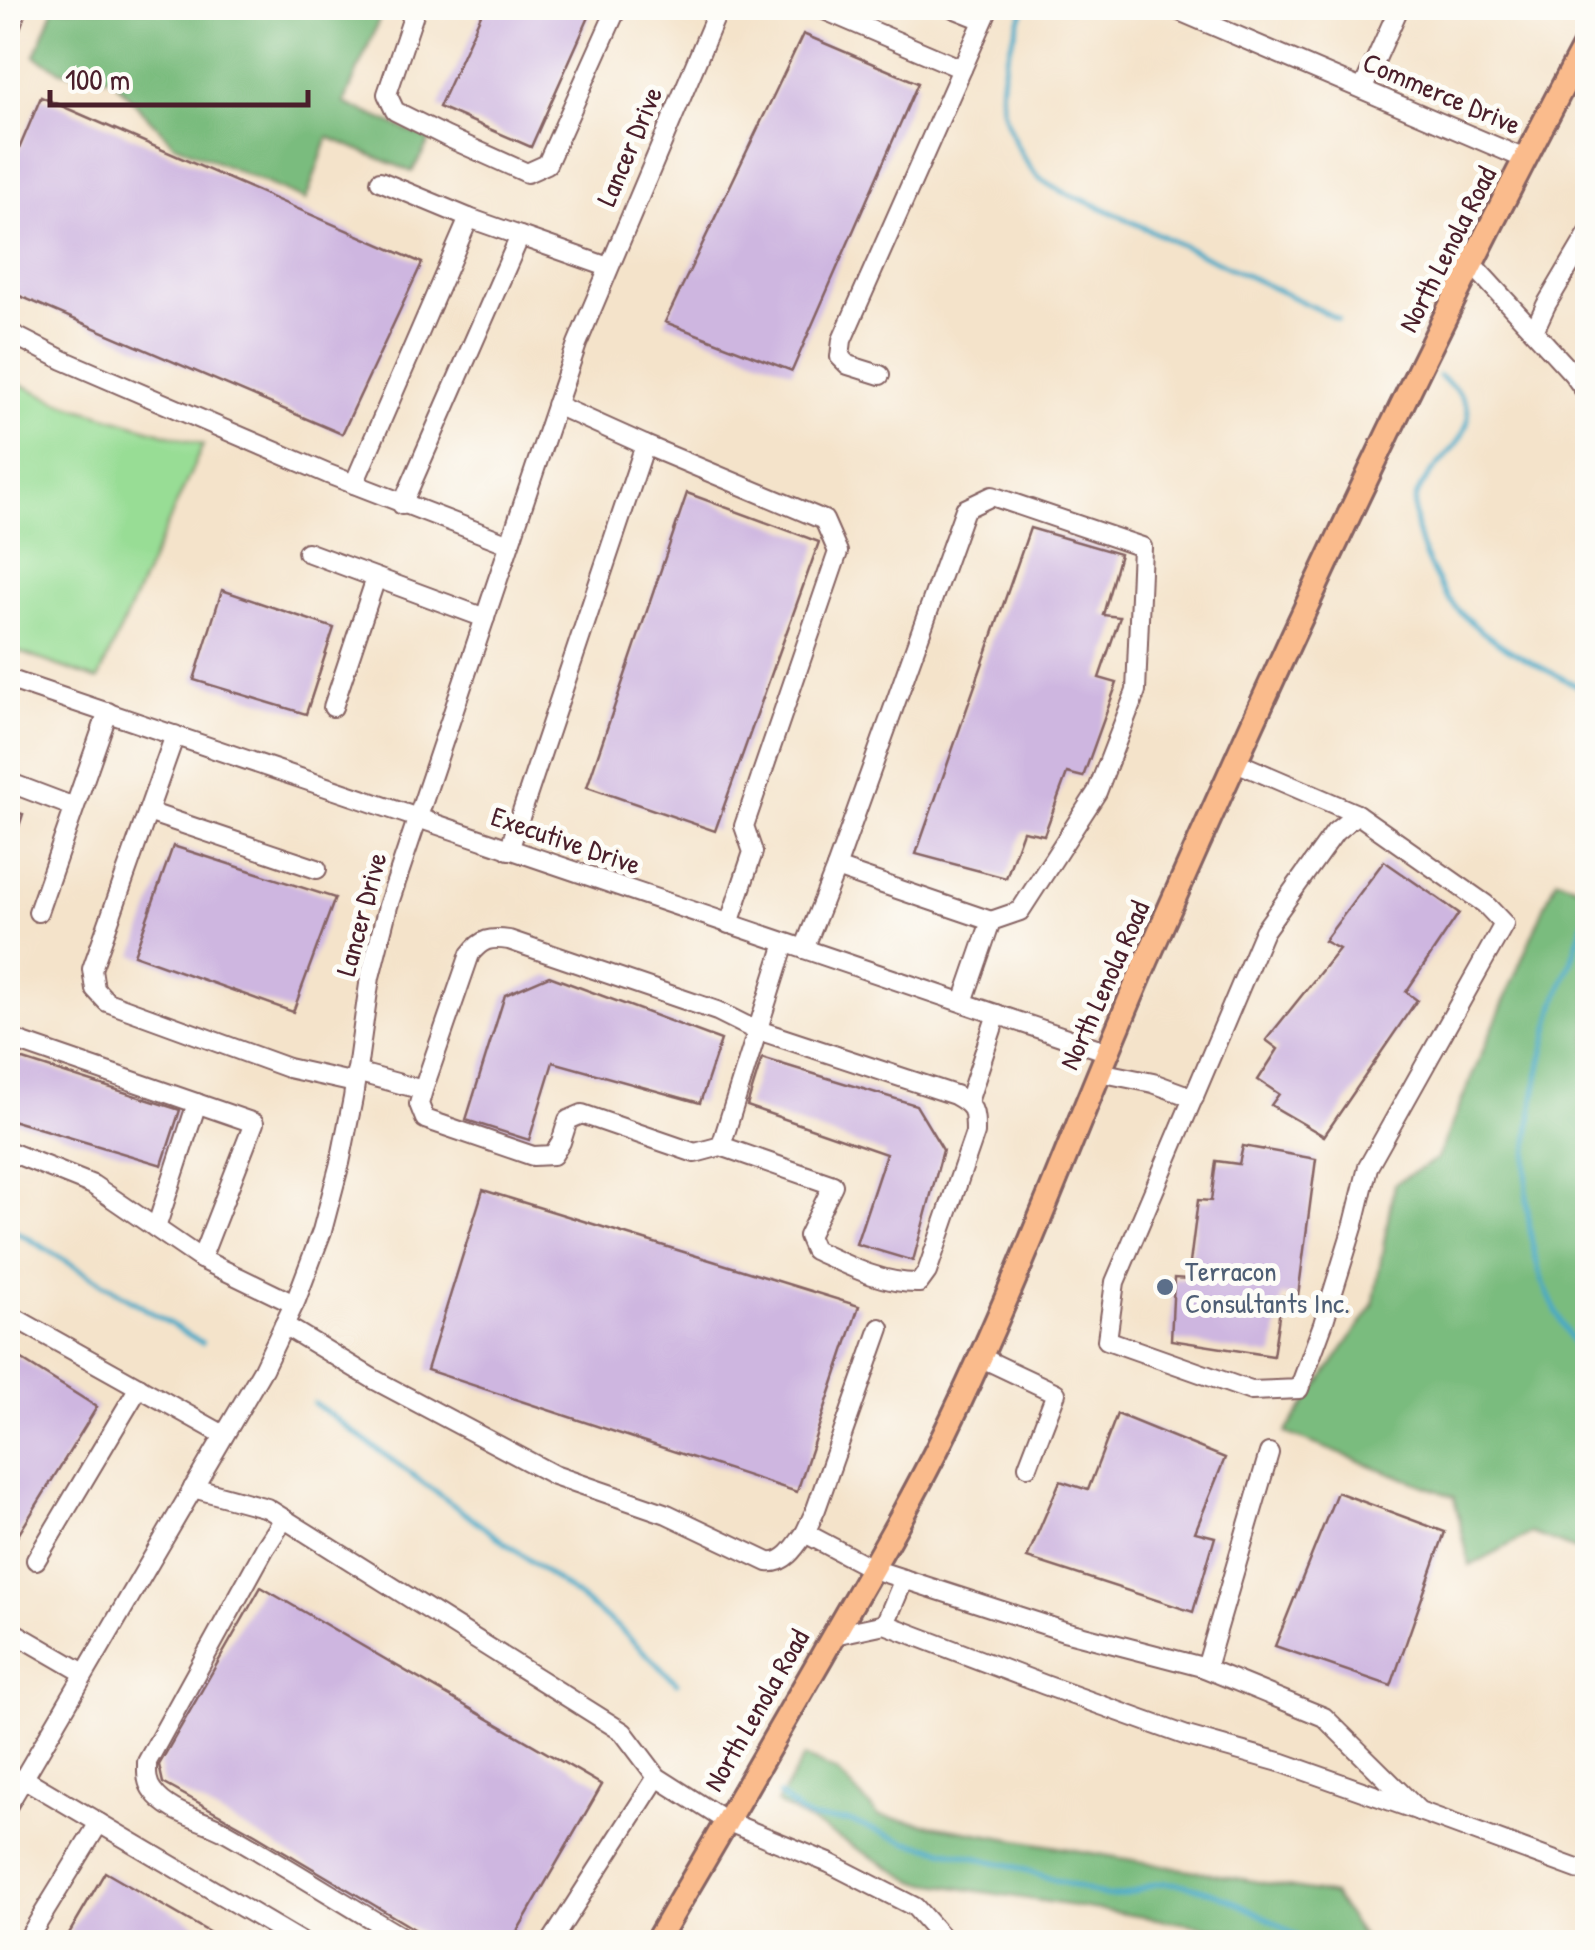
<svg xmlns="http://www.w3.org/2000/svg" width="1595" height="1950" font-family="'Patrick Hand',sans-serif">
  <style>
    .green { fill: #98dd95; stroke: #717e60; stroke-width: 2.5 }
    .forest { fill: #7abc7e; stroke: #626e54; stroke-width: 2.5 }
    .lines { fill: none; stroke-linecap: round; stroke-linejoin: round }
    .stream { stroke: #47a9c6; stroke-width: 5 }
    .building { fill: #ceb6e0 }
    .minor-casing { stroke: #866463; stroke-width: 22 }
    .major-casing { stroke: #866463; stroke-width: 28 }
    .minor { stroke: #fff; stroke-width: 18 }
    .major { stroke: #fabb8c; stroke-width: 22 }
    .service-dot { fill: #5c6f8a; stroke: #fdfcf7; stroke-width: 4 }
    .labels { text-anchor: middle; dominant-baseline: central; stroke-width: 10; stroke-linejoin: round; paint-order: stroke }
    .street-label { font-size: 28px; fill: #4a1f2b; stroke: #fdfcf7 }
    .service-label { font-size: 28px; fill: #4e5e75; stroke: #fdfcf7; text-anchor: start }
  </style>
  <rect width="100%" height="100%" fill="#fdfcf7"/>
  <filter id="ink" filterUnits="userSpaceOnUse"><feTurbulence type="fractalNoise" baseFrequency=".01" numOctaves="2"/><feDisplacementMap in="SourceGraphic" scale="20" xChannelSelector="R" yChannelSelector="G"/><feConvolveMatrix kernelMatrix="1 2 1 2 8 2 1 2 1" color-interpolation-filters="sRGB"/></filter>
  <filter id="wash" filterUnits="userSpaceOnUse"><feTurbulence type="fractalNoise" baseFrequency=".0048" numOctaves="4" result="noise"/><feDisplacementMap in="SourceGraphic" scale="40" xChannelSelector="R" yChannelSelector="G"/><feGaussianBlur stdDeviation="2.25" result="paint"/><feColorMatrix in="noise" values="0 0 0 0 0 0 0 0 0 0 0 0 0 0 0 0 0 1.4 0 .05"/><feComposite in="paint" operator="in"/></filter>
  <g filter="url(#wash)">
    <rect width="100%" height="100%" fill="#f4e3ca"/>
    <polygon class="green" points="8,379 65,404 203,445 98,680 8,648"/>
    <g class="forest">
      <polygon points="54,8 384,8 344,103 430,140 412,172 328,137 306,200 174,144 111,78 61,71 35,56"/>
      <polygon points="1556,879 1588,890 1587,1554 1531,1533 1470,1566 1454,1497 1285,1433 1373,1306 1394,1184 1437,1159"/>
      <polygon points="804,1757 837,1772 879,1816 1333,1895 1366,1942 1294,1942 1291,1940 914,1881 777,1803"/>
    </g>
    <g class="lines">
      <g class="stream">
        <path d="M 1025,8 C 1013,38 998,70 1002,104 C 1005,126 1024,164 1040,178 C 1060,194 1087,200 1109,211 C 1186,248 1262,282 1338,319"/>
        <path d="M 1439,376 C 1514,426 1422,459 1415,503 C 1413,520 1419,540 1425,556 C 1434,574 1443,594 1457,609 C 1491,646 1543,668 1588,691"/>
        <path d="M 1588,911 C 1581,927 1577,945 1571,962 C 1566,976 1559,991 1555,1005 C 1534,1086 1515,1173 1535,1256 C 1544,1294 1567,1334 1588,1367"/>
        <polyline points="8,1228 26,1237 202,1343"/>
        <polyline points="314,1403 556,1580 619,1628 677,1683"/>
        <path d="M 779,1795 L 800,1813 L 813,1819 L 849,1821 L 907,1842 L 1013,1866 L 1105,1896 C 1133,1899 1145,1882 1167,1883 C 1208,1884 1272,1918 1305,1942"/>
      </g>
    </g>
    <g id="blocks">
      <g class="building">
        <polygon points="484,8 593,8 531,147 439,107"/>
        <polygon points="803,34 918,83 792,371 665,322"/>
        <polygon points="41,97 422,263 342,434 8,291 8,175"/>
        <polygon points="687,493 819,542 715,831 587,787"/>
        <polygon points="1030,528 1120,554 1103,615 1120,617 1099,678 1117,683 1083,777 1067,773 1044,835 1023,831 1006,878 916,854"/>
        <polygon points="222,590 334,628 306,714 194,680"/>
        <polygon points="8,810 23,814 10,854 8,854"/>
        <polygon points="173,846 335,898 293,1012 134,955"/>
        <polygon points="1384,861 1459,913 1406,992 1417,1000 1324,1136 1271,1105 1279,1094 1258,1080 1278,1049 1266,1040 1339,949 1324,941"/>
        <polygon points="549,976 721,1040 700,1103 553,1062 529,1140 466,1120 505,995"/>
        <polygon points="8,1055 180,1110 162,1165 8,1119"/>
        <polygon points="762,1058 916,1105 943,1150 913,1261 856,1244 886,1154 747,1106"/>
        <polygon points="1243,1146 1316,1159 1298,1296 1282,1296 1273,1356 1171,1340 1174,1278 1188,1279 1198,1200 1211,1201 1216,1161 1239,1164"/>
        <polygon points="483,1190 859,1306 797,1492 427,1370"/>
        <polygon points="8,1351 97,1407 17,1537 8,1531"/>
        <polygon points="1117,1414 1225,1458 1195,1532 1215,1537 1193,1612 1027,1558 1060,1481 1088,1490"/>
        <polygon points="1337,1492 1445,1532 1391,1686 1275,1646"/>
        <polygon points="261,1587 602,1785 511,1942 436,1942 255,1834 163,1783 159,1765"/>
        <polygon points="105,1872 226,1942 64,1942"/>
      </g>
    </g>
  </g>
  <g filter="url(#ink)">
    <use href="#blocks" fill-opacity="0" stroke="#866463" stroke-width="2.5"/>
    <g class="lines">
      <g class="minor-casing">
        <g id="minor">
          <polyline points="416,8 387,94 395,111 447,137 527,173 547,164 617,8"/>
          <polyline points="823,8 824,10 962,69"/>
          <polyline points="953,8 983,20"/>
          <polyline points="1172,8 1525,159"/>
          <polyline points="8,34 17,8"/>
          <polyline points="1363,88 1399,8"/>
          <polyline points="380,181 469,218"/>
          <polyline points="1473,265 1573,374 1588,395"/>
          <polyline points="1534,331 1546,305 1588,234"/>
          <polyline points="8,332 63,360 328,474 509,544"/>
          <polyline points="880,375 848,365 840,357 842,340 989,8"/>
          <polyline points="556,405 645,445"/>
          <polyline points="354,484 469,218 520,236"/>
          <polyline points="402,505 520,236 608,267"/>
          <polyline points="307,552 485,618"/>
          <polyline points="8,679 1108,1052"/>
          <polyline points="333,707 376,578"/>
          <polyline points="175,735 92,969 95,989 107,1002 288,1068 355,1083"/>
          <polyline points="1236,762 1357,814"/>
          <polyline points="8,782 74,807"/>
          <polyline points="148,812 317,869"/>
          <polygon points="1357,814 1485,904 1504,924 1368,1167 1354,1224 1323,1324 1299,1389 1251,1391 1107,1340 1115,1282 1264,931 1335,832"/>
          <polyline points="509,850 645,445 824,520 838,552 744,826 753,852 729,924"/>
          <polyline points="836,868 991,921"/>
          <polyline points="38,912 108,712"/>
          <polyline points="804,949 836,868 965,509 992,496 1142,547 1136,691 1097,792 1020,911 991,921 963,1002"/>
          <polyline points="8,1038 254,1123 201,1259"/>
          <path d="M 356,1072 L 423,1090 L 470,954 C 482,939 490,937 509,940 L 717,1011 L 749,1027 L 955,1095 C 975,1106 975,1110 975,1133 L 927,1272 L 919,1283 C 882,1284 847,1265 814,1250 L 808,1236 L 833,1185 L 721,1146 L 695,1153 L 582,1114 L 568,1120 L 561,1142 L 553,1155 L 533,1156 L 425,1119 L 419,1104 L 423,1090"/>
          <polyline points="1099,1072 1153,1083 1194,1098"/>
          <polyline points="968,1102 997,1014"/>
          <polyline points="721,1146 785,943"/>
          <polyline points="8,1151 93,1185 201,1259 294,1304"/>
          <polyline points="156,1228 197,1103"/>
          <polyline points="8,1314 224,1435"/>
          <path d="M 284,1325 L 375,1380 L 554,1475 L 667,1514 L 768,1562 C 785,1564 796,1546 805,1533 L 873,1569 L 1064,1631 L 1206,1668 L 1269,1453"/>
          <polyline points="980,1357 1056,1393 1028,1466"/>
          <polyline points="193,1488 267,1508 623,1732 657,1777 726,1821 829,1863 915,1907 946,1942"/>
          <path d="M 284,1519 L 265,1548 L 147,1762 C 147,1773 146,1782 153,1791 C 169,1814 203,1819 226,1832 C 288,1867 348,1906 410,1942"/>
          <polyline points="805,1533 816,1509 880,1328"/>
          <polyline points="36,1560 139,1387"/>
          <polyline points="885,1624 904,1579"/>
          <polyline points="8,1629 84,1673"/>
          <polyline points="834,1635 885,1624 1045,1685 1187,1736 1283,1763 1419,1811"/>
          <polyline points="1202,1667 1324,1717 1419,1811 1588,1873"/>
          <polyline points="23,1778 301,1942"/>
          <polyline points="8,1805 263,1369 296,1300 322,1231 340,1163 353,1098 370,977 388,906 577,344 719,8"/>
          <polyline points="26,1942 99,1823"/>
          <polyline points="551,1942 657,1777"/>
        </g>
      </g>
      <g class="major-casing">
        <path id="major" d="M 656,1942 C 712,1847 767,1752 822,1656 C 864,1582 908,1509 945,1433 C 1020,1279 1078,1118 1146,962 C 1283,650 1427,340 1588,39"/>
      </g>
      <use href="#minor" class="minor"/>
      <use href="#major" class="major"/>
    </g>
  </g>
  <circle class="service-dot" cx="1165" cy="1287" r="10"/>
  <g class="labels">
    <g class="street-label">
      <text transform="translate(1442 93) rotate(23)">Commerce Drive</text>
      <text transform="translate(629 146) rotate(-67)">Lancer Drive</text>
      <text transform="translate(1447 249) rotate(-63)">North Lenola Road</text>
      <text transform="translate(566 840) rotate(19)">Executive Drive</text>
      <text transform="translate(361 914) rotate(-75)">Lancer Drive</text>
      <text transform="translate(1104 985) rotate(-66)">North Lenola Road</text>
      <text transform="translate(756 1710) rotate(-60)">North Lenola Road</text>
    </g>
    <g class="service-label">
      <text x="1185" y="1271">Terracon<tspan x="1185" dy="32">Consultants Inc.</tspan></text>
    </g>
  </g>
  <rect width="1595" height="1950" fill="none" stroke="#fdfcf7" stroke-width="40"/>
  <path d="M50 90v15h258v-15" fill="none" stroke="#4a1f2b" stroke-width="5"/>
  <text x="65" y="90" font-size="30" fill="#4a1f2b" stroke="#fdfcf7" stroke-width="8" paint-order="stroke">100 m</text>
</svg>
